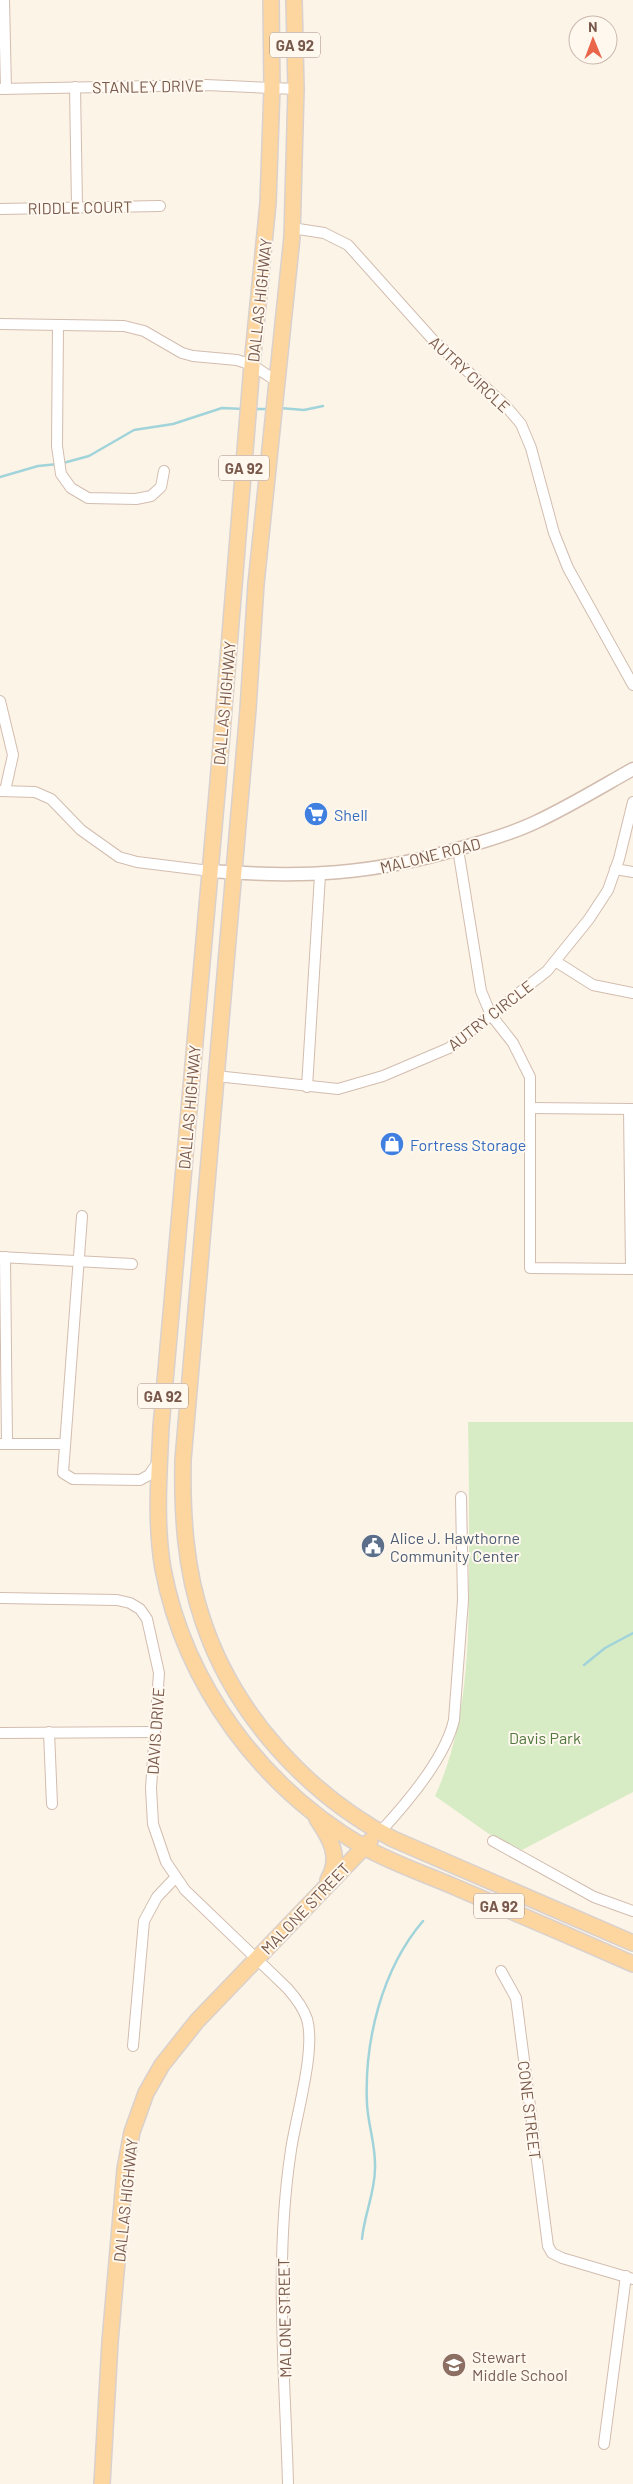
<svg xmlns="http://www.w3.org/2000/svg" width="633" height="2484" font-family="Barlow,sans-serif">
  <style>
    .green { fill: #d7ecc5 }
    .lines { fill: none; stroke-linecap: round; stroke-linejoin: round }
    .stream { stroke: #a1d4da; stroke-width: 2.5 }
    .minor-casing { stroke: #d2bdaf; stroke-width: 12 }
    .tertiary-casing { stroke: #d2bdaf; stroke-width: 15 }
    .primary-casing { stroke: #d9d1cd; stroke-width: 18 }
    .minor { stroke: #fff; stroke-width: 10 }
    .tertiary { stroke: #fff; stroke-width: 12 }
    .primary { stroke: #fdd59f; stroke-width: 15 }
    .labels { text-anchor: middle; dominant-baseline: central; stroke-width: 4; stroke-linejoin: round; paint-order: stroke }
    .shield { fill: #fff8ef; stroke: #a0897c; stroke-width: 1 }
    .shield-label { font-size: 15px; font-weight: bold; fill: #78594b }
    .street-label { font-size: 16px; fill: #78594b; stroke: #fff8ef }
    .shop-label { font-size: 16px; fill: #366cbe; stroke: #fff8ef; text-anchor: start }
    .service-label { font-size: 16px; fill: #4e5e75; stroke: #fff8ef; text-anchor: start }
    .park-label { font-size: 16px; fill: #52783f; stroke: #fff8ef }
    .education-label { font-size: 16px; fill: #785e54; stroke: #fff8ef; text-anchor: start }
  </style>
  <rect width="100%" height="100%" fill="#fdf4e8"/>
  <path class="green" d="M 468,1422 L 633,1422 L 633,1792 L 522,1850 L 489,1834 L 435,1796 C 469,1722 469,1639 469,1558 C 469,1513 469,1467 468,1422 Z"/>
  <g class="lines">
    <g class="stream">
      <polyline points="280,408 304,410 323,406"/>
      <polyline points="255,409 269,409"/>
      <polyline points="63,463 89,456 134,430 173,424 222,408 244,409"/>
      <polyline points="0,477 38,466 58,464"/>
      <polyline points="584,1665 605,1648 633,1633"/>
      <path d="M 362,2239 C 364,2215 375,2193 375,2168 C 376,2146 368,2125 367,2104 C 364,2041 382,1969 423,1921"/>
    </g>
    <g class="minor-casing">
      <g id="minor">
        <polyline points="4,0 6,89"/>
        <polyline points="75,87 77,206"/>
        <polyline points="0,89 206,85 296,89"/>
        <polyline points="0,209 160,206"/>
        <polyline points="292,228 324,233 348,245 434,341 505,405 521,424 531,448 554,533 568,568 633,685"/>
        <polyline points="0,324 124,326 144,331 182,353 193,356 237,360 252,365 278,382"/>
        <polyline points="58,325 57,446 61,474 71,488 88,498 136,499 151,496 161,487 164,471"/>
        <polyline points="0,701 13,755 5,791"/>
        <polyline points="0,791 35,792 51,799 81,830 119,857 137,862 210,871"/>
        <polyline points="458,849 481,991 491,1015 513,1043 530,1077 530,1268 633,1269"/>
        <polyline points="615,869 633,872"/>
        <polyline points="555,961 593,985 633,993"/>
        <polyline points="216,1076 338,1089 383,1076 449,1048 547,971 589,919 608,890 619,859 633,802"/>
        <polyline points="307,1087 320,875"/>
        <polyline points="530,1108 633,1109"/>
        <polyline points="629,1109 631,1269"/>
        <polyline points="82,1216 63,1473 73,1479 140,1480 149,1475 159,1461"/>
        <polyline points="0,1257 132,1264"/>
        <polyline points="5,1257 7,1444"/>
        <polyline points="0,1444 64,1444"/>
        <path d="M 0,1598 L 117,1600 L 130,1603 L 140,1609 L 147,1619 L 159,1673 L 151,1788 L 153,1824 L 166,1862 L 185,1890 L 287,1988 C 296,1998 303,2007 307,2019 C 316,2050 296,2116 291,2150 C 274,2260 285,2373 288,2484"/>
        <polyline points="49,1732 52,1804"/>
        <polyline points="0,1733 155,1732"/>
        <path d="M 380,1832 C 407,1803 445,1759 454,1720 L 463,1600 L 461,1497"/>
        <polyline points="493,1841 594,1897 633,1911"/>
        <polyline points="501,1971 516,1998 548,2246 552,2253 562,2258 633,2279"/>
        <polyline points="133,2046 144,1921 157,1897 175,1878"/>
        <polyline points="604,2444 626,2276"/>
      </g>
    </g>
    <g class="tertiary-casing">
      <path id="tertiary" d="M 210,871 C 302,878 372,875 461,848 C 486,841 513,833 536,822 C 570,806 601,787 633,769"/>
    </g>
    <g class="primary-casing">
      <g id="primary">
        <path d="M 271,0 L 272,88 L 268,203 L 252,365 L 218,782 L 161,1427 C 159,1474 155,1523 163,1569 C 185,1685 262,1788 364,1847 C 392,1863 425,1874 455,1887 C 514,1912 574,1938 633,1964"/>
        <path d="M 294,0 L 296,89 L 292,237 L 256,584 L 248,709 L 183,1460 C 182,1513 185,1569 203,1621 C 234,1714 307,1794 393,1839 L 633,1943"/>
        <path d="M 317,1819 C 330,1838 342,1857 328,1880"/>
        <polyline points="102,2484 110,2342 125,2169 132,2132 146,2093 162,2065 197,2021 370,1841"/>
      </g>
    </g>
    <use href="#minor" class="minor"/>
    <use href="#tertiary" class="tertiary"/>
    <use href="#primary" class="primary"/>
  </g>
  <defs>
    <g id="supermarket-disc" transform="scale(1.25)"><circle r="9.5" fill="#3f7fe0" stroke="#fff8ef"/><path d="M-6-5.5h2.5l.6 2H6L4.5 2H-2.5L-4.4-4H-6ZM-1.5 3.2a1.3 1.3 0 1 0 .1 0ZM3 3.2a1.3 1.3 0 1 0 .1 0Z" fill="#fff"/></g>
    <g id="shop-disc" transform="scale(1.25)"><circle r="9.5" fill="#3f7fe0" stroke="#fff8ef"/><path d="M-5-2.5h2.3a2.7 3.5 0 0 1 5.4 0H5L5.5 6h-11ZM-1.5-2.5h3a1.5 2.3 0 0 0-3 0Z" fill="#fff"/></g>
    <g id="civic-disc" transform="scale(1.25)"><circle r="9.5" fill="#5c6f8a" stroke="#fff8ef"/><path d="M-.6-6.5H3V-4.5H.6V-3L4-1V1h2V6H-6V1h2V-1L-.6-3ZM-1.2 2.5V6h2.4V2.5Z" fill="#fff"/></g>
    <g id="school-disc" transform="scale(1.25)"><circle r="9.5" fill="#8d6e63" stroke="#fff8ef"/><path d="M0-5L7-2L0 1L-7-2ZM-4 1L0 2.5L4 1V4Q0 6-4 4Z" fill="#fff"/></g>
  </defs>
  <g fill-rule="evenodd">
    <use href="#supermarket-disc" x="316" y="814"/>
    <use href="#shop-disc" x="392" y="1144"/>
    <use href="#civic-disc" x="373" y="1546"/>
    <use href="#school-disc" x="454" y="2365"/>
  </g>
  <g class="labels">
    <g class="shield">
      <rect x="270" y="32.5" width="50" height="25" rx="4"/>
      <rect x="219" y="455.5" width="50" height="25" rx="4"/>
      <rect x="138" y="1383.5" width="50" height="25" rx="4"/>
      <rect x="474" y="1893.5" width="50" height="25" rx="4"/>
    </g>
    <g class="shield-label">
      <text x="295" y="45">GA 92</text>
      <text x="244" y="468">GA 92</text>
      <text x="163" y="1396">GA 92</text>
      <text x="499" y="1906">GA 92</text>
    </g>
    <g class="street-label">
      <text transform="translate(148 86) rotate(-1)">STANLEY DRIVE</text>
      <text transform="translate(80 207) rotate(-1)">RIDDLE COURT</text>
      <text transform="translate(259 300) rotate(-84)">DALLAS HIGHWAY</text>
      <text transform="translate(470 374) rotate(43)">AUTRY CIRCLE</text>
      <text transform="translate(224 703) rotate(-85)">DALLAS HIGHWAY</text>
      <text transform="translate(430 855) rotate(-14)">MALONE ROAD</text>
      <text transform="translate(490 1015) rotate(-38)">AUTRY CIRCLE</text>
      <text transform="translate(189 1107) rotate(-85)">DALLAS HIGHWAY</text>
      <text transform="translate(155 1731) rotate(-86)">DAVIS DRIVE</text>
      <text transform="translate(305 1908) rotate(-46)">MALONE STREET</text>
      <text transform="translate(530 2110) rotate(83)">CONE STREET</text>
      <text transform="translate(125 2200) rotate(-84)">DALLAS HIGHWAY</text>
      <text transform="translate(284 2318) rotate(-91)">MALONE STREET</text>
    </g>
    <g class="shop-label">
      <text x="334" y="814">Shell</text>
      <text x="410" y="1144">Fortress Storage</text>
    </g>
    <g class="service-label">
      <text x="390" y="1537">Alice J. Hawthorne<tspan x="390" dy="18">Community Center</tspan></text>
    </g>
    <g class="park-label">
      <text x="545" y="1737">Davis Park</text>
    </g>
    <g class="education-label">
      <text x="472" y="2356">Stewart<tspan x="472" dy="18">Middle School</tspan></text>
    </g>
  </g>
  <g transform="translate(593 40) rotate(359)"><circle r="24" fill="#fff8ef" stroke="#c9b8ad"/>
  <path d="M0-4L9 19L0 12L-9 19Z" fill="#e9664a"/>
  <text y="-8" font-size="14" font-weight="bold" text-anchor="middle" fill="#78594b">N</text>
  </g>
</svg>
